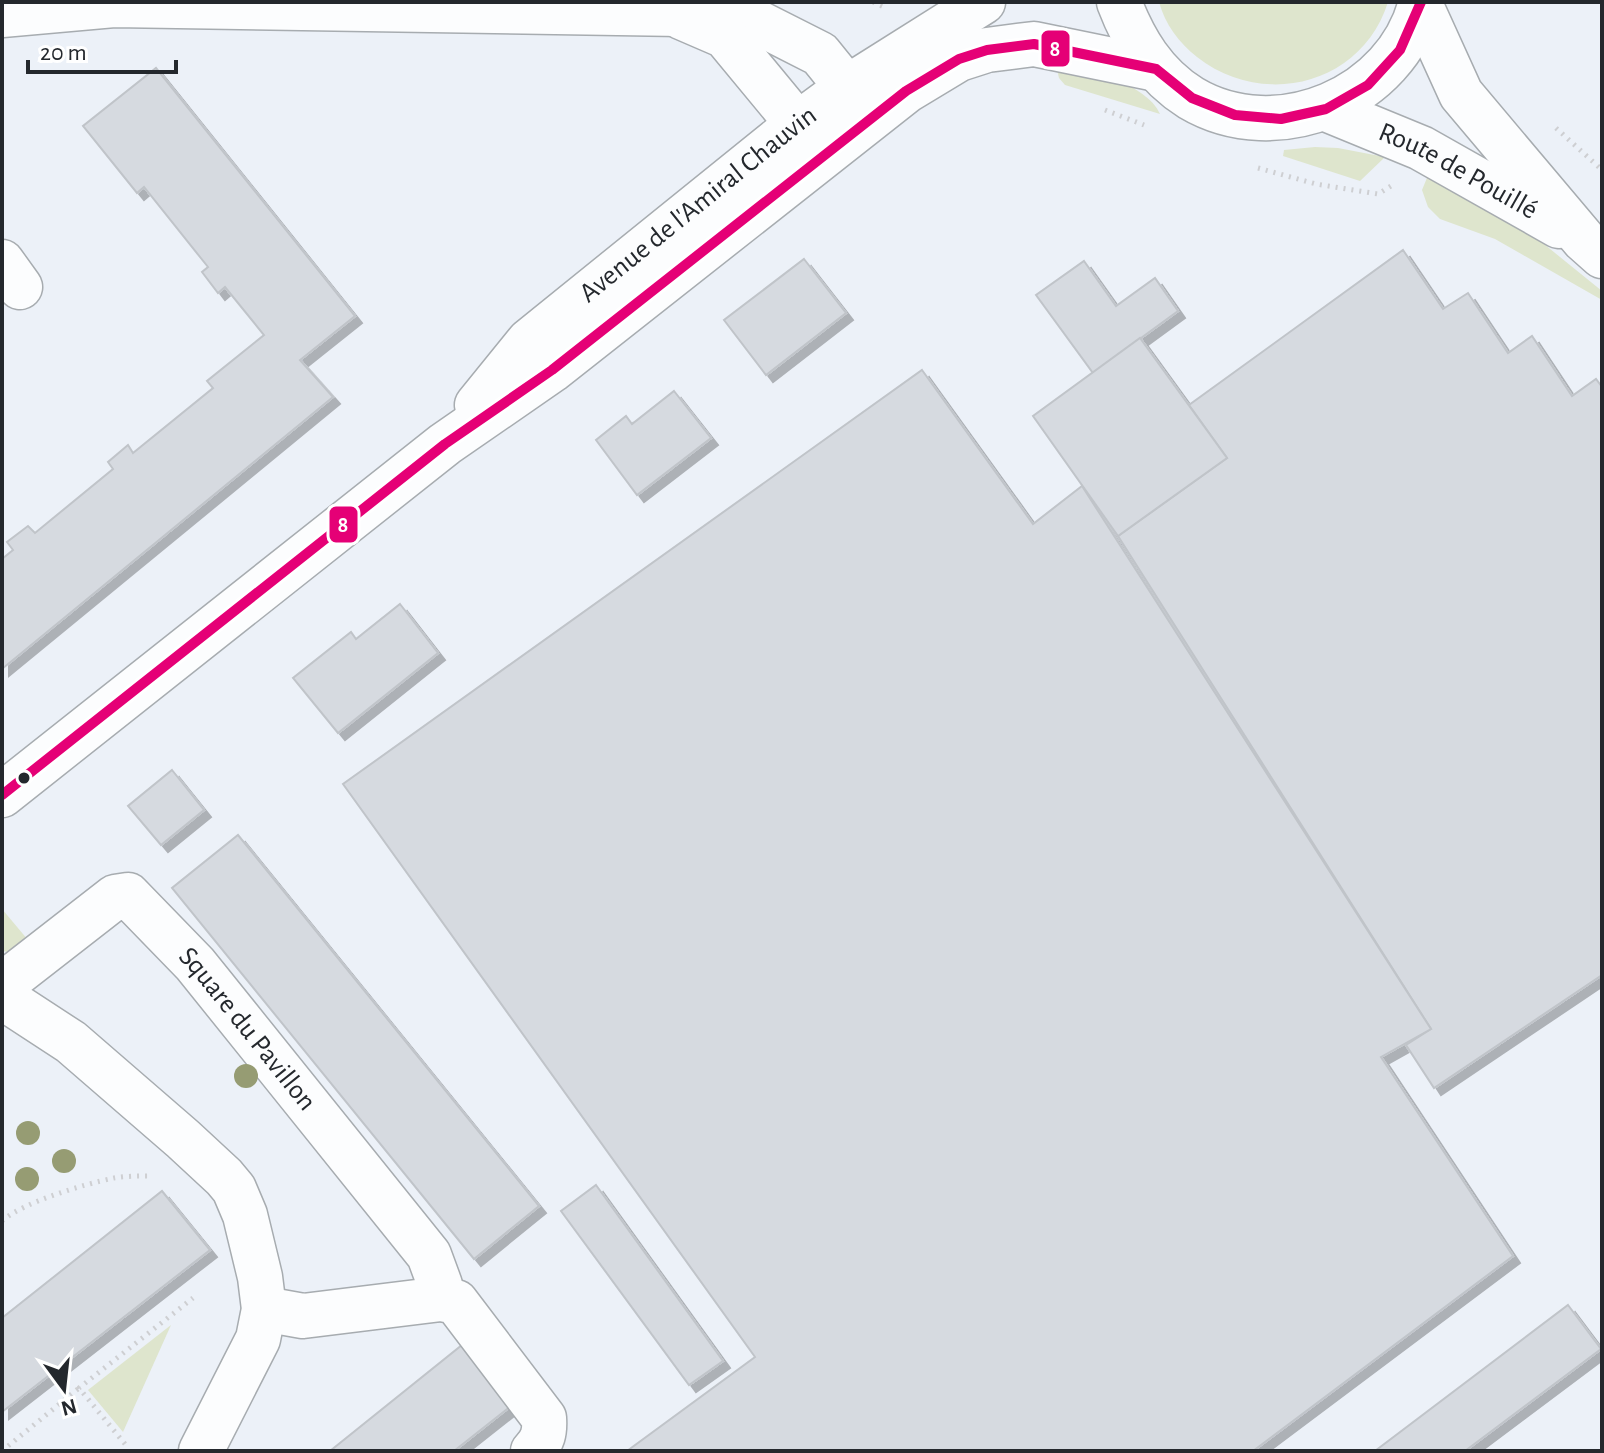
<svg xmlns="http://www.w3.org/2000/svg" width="1604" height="1453" font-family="'Alegreya Sans',sans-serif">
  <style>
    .green { fill: #dee5cd }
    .building { fill: #d6dae0; stroke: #c0c4c9; stroke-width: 2; filter: url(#shadow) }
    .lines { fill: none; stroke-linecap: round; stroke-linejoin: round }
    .street-casing { stroke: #a7acb0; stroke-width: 47 }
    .secondary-casing { stroke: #a7acb0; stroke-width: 47 }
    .path { stroke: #cecfd2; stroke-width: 5; stroke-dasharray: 2 6; stroke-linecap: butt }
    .street { stroke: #fcfdfe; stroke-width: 44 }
    .secondary { stroke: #fcfdfe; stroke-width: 44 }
    .bus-1-casing { stroke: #fff; stroke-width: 16 }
    .bus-1 { stroke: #e50076; stroke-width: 10 }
    .tree { fill: #969c73 }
    .bus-dot { fill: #24282d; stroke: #fff; stroke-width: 3 }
    .labels { text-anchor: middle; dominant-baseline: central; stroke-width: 6; stroke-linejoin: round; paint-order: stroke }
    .street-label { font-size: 28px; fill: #24282d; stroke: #fff }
    .line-badge { stroke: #fff; stroke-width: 3 }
    .badge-label { font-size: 22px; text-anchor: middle; font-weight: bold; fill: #fff }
  </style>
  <defs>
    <filter id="shadow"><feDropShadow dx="7" dy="7" stdDeviation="0" flood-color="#0004"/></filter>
  </defs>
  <rect width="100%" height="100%" fill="#ecf1f8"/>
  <g class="green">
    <path d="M 1159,2 L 1388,2 C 1362,85 1263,109 1197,57 C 1179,43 1165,24 1159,2 Z"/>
    <path d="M 1055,61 C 1086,68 1146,83 1160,114 L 1065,85 L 1059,78 Z"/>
    <polygon points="1315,147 1338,148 1385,157 1360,181 1283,156 1284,150"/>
    <polygon points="1429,173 1518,223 1602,291 1602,300 1495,239 1440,219 1428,207 1422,190"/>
    <polygon points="2,909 28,940 8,952 2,951"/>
    <polygon points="171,1325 123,1432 88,1390"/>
  </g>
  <g class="building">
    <polygon points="156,68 355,316 300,360 333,397 2,669 2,559 13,550 7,542 28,526 35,533 113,469 108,462 128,445 133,453 213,388 207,381 264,335 225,287 218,293 202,272 208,267 144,187 137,193 83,126"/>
    <polygon points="1403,250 1443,309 1468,293 1508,353 1532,336 1572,396 1596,379 1602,387 1602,975 1434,1088 1406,1045 1431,1029 1118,536 1227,458 1189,405"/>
    <polygon points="804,259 846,313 766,375 724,320"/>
    <polygon points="1084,261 1116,306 1155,278 1178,311 1093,373 1036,295"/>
    <polygon points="1140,338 1227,458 1118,536 1033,416"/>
    <polygon points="922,370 1033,524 1082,486 1431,1029 1381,1057 1513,1256 1253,1451 627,1451 755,1357 343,784"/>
    <polygon points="674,391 711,438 637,495 596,440 626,416 632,424"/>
    <polygon points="400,604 438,653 338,733 293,678 351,632 356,639"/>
    <polygon points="172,770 204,810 161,845 128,806"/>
    <polygon points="238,835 539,1206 474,1259 172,888"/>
    <polygon points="596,1185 723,1361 689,1385 561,1211"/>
    <polygon points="162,1191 210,1250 2,1412 2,1318"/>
    <polygon points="1568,1305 1601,1349 1465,1451 1375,1451"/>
    <polygon points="462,1345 511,1406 454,1451 330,1451"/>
  </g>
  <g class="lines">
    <g class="street-casing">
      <g id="street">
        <polyline points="1421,6 1461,94 1584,240 1602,256"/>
        <polyline points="2,15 114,5 743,15 820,54 871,117"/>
        <polyline points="681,17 725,36 787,111 825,149"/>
        <path id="s1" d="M 1326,109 L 1421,148 L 1559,226"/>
        <polyline points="2,262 20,287"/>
        <path id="s2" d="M 2,985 L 115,897 L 128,895 L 195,964 L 429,1255 L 440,1285 L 441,1299"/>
        <polyline points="2,997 71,1042 183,1139 224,1177 234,1189 245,1215 260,1277 264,1309 258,1339 201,1451"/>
        <path d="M 264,1309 L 303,1316 L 441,1299 L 456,1302 L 544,1418 C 545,1432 543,1441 533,1451"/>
      </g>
    </g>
    <g class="secondary-casing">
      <g id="secondary">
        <path d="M 1119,2 C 1134,41 1154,75 1191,98 C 1277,149 1397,98 1421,2"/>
        <path id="s3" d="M 477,405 L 529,341 L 799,123 L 848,87 L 983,2"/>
        <polyline points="2,795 445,444 552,370 906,91 959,59 987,50 1034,44 1156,69"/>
      </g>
    </g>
    <g class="path">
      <polyline points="873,2 884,7"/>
      <polyline points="1105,110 1144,125"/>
      <polyline points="1556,128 1602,170"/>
      <polyline points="1258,168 1316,184 1378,194 1391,186"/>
      <path d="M 2,1221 C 23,1202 85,1184 114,1178 C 126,1176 139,1176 152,1176"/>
      <polyline points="125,1444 79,1388 193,1298"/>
      <polyline points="2,1451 79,1388"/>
    </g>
    <use href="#street" class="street"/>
    <use href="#secondary" class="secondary"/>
    <g class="bus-1-casing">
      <polyline id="bus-1" points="2,795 445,444 552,370 906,91 959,59 987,50 1034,44 1156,69 1192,98 1235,115 1281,119 1326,109 1368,85 1400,50 1421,2"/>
    </g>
    <use href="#bus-1" class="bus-1"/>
  </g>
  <g class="tree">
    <circle cx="246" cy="1076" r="12"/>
    <circle cx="28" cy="1133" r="12"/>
    <circle cx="64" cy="1161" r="12"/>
    <circle cx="27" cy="1179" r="12"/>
  </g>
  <circle class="bus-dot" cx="24" cy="778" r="7"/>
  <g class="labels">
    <g class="street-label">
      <text stroke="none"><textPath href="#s1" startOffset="146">Route de Pouillé</textPath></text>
      <text stroke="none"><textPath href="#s3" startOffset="300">Avenue de l'Amiral Chauvin</textPath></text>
      <text stroke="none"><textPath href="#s2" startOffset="336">Square du Pavillon</textPath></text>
    </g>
  </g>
  <g class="line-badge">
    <rect x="1040" y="29" width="31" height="39" rx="8" fill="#e50076"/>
    <rect x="328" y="505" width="31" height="39" rx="8" fill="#e50076"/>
  </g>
  <g class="badge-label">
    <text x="1055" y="56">8</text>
    <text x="343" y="532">8</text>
  </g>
  <rect width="1604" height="1453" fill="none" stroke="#24282d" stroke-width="8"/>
  <g transform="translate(64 1389) rotate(165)" stroke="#ffffff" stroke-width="6" paint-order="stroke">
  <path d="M0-6L14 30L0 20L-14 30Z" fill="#24282d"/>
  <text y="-12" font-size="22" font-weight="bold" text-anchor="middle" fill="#24282d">N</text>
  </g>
  <path d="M28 60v12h148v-12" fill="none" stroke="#24282d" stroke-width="4"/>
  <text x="40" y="60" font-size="24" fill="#24282d" stroke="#ffffff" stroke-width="6" paint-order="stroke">20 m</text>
</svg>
